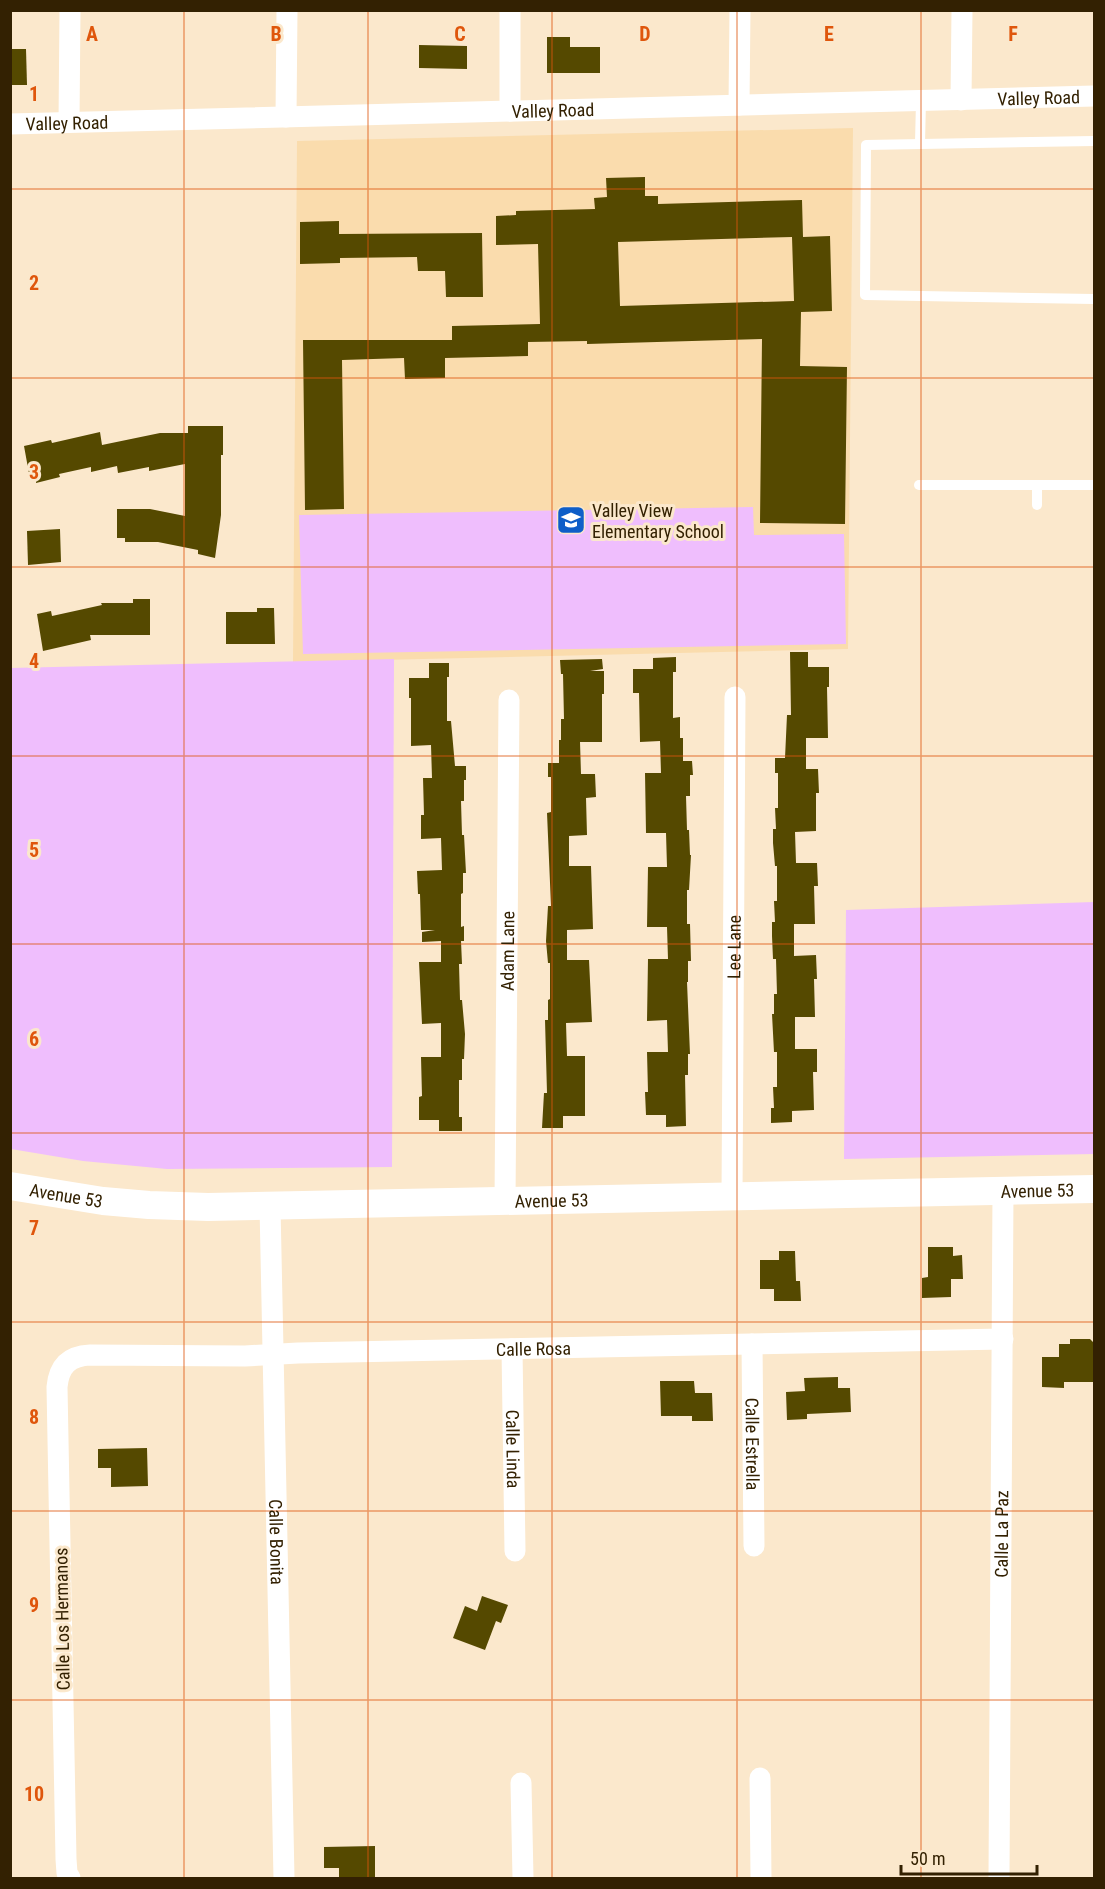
<svg xmlns="http://www.w3.org/2000/svg" width="1105" height="1889" font-family="'Roboto Condensed',sans-serif">
  <style>
    .built { fill: #fadcad }
    .green { fill: #efbefd }
    .building { fill: #554900; fill-rule: evenodd }
    .lines { fill: none; stroke-linecap: round; stroke-linejoin: round }
    .lane { stroke: #fff; stroke-width: 10 }
    .street { stroke: #fff; stroke-width: 21 }
    .secondary { stroke: #fff; stroke-width: 28 }
    .grid { fill: none; stroke: #df560c; stroke-width: 1.5; stroke-opacity: 0.55 }
    .labels { text-anchor: middle; dominant-baseline: central; stroke-width: 6; stroke-linejoin: round; paint-order: stroke }
    .street-label { font-size: 18px; fill: #332102; stroke: #fbe8cc }
    .poi-label { font-size: 18px; fill: #332102; stroke: #fbe8cc; text-anchor: start }
    .grid-label { font-size: 20px; text-anchor: middle; font-weight: bold; fill: #df560c; stroke: #fbe8cc; stroke-width: 6; stroke-linejoin: round; paint-order: stroke }
  </style>
  <rect width="100%" height="100%" fill="#fbe8cc"/>
  <polygon class="built" points="853,128 848,649 293,662 297,141"/>
  <g class="green">
    <polygon points="753,507 754,535 844,534 846,644 303,654 299,515"/>
    <polygon points="394,659 392,1167 167,1169 83,1161 11,1149 11,668"/>
    <polygon points="1094,902 1094,1154 844,1159 846,910"/>
  </g>
  <g class="building">
    <polygon points="547,37 570,37 570,47 600,47 600,73 547,73"/>
    <polygon points="419,45 467,46 467,69 419,68"/>
    <polygon points="10,49 26,49 27,85 10,85"/>
    <path d="M 645,177 L 645,196 L 658,196 L 658,204 L 802,200 L 803,237 L 830,236 L 832,311 L 801,312 L 800,366 L 847,367 L 845,524 L 760,523 L 762,339 L 587,344 L 587,341 L 528,342 L 528,356 L 445,358 L 445,378 L 405,379 L 404,358 L 342,360 L 344,509 L 305,510 L 303,340 L 452,340 L 452,326 L 540,324 L 538,244 L 496,245 L 496,216 L 516,215 L 516,211 L 595,209 L 594,198 L 607,197 L 606,178 ZM 792,237 L 794,301 L 620,306 L 618,242 Z"/>
    <polygon points="339,221 339,234 482,233 483,297 446,297 445,271 418,271 417,257 340,258 340,263 300,264 300,222"/>
    <polygon points="188,426 223,426 223,455 221,455 221,515 215,558 198,554 198,550 158,542 125,542 125,538 117,538 117,509 150,509 185,516 185,464 149,471 149,467 118,473 117,466 91,472 91,467 59,474 60,477 36,483 36,478 30,479 24,446 51,440 52,443 100,432 102,445 160,433 188,433"/>
    <polygon points="60,529 61,562 28,565 27,531"/>
    <polygon points="133,599 150,599 150,635 90,635 91,640 43,651 37,614 51,611 52,616 102,605 101,603 133,603"/>
    <polygon points="257,608 274,608 275,644 226,644 226,612 257,612"/>
    <polygon points="790,652 808,652 808,667 829,667 829,687 827,687 828,738 806,738 806,769 818,769 819,793 816,793 816,831 795,832 796,863 817,863 818,886 814,886 815,924 794,924 794,956 816,955 817,979 814,979 815,1017 795,1017 795,1049 817,1049 817,1072 813,1072 814,1110 792,1111 792,1122 771,1123 771,1108 774,1108 773,1087 777,1087 777,1052 774,1052 772,1014 774,1014 774,994 777,994 776,959 773,959 772,936 772,922 775,922 774,901 777,901 777,866 775,866 773,843 773,829 776,829 775,808 778,808 778,773 775,773 775,758 785,758 787,715 791,715"/>
    <polygon points="676,657 676,672 673,672 673,718 680,717 680,738 683,738 683,761 692,761 693,775 690,775 690,796 686,796 687,830 689,830 690,855 691,855 689,890 687,890 687,924 690,924 691,961 688,961 688,982 687,982 690,1054 688,1054 688,1075 685,1075 686,1126 666,1127 666,1115 646,1115 645,1092 648,1092 647,1052 668,1052 667,1020 647,1021 648,959 668,959 667,927 647,927 648,867 667,867 666,833 646,833 645,773 661,773 660,741 640,742 639,693 633,693 633,669 653,669 653,658"/>
    <polygon points="602,659 603,669 590,671 604,671 604,694 602,694 602,742 580,742 581,774 595,774 596,797 586,798 587,835 569,836 569,866 591,866 593,929 567,930 567,960 589,960 592,1022 566,1023 567,1056 585,1056 585,1116 563,1116 563,1128 542,1128 544,1093 547,1093 545,1020 548,1020 548,1000 550,999 550,963 548,963 546,941 548,906 551,906 547,813 551,812 551,777 548,777 548,763 559,763 559,740 561,740 561,719 564,719 563,674 561,674 560,660"/>
    <polygon points="429,663 449,663 449,677 447,677 447,721 451,721 455,766 466,766 466,780 464,780 464,801 461,801 462,835 464,835 466,873 463,873 463,893 461,894 461,927 464,926 464,941 461,941 462,964 459,964 460,1000 462,1000 465,1034 464,1059 462,1059 462,1080 459,1080 459,1117 462,1117 462,1131 439,1131 439,1120 419,1120 419,1097 422,1096 421,1057 441,1057 441,1023 422,1024 419,962 441,962 441,941 422,942 422,932 435,930 421,930 420,894 418,894 417,871 442,870 441,838 421,839 421,815 424,815 423,778 432,778 431,745 411,746 411,698 409,698 409,678 429,678"/>
    <polygon points="928,1247 953,1247 953,1256 962,1255 963,1279 951,1279 951,1297 922,1298 922,1278 928,1277"/>
    <polygon points="779,1251 795,1251 796,1281 800,1281 801,1301 774,1301 774,1289 760,1289 760,1260 779,1260"/>
    <polygon points="1070,1339 1090,1339 1095,1344 1094,1382 1064,1382 1064,1388 1042,1387 1042,1357 1059,1357 1059,1344 1070,1344"/>
    <polygon points="838,1377 838,1388 850,1388 851,1412 807,1414 807,1419 787,1420 786,1392 805,1391 804,1378"/>
    <polygon points="660,1381 694,1381 695,1393 712,1393 713,1421 692,1421 692,1416 661,1416"/>
    <polygon points="147,1448 148,1486 111,1487 111,1468 98,1468 98,1449"/>
    <polygon points="482,1596 508,1605 501,1623 496,1621 485,1650 453,1638 465,1606 477,1611"/>
    <polygon points="375,1846 375,1878 339,1878 339,1868 324,1868 324,1847"/>
  </g>
  <g class="lines">
    <g class="lane">
      <polyline points="1094,141 866,145 865,295 1094,299"/>
      <polyline points="920,143 921,101"/>
      <polyline points="919,485 1094,485"/>
      <polyline points="1037,485 1037,505"/>
    </g>
    <g class="street">
      <polyline points="961,100 962,10"/>
      <polyline points="739,105 740,10"/>
      <polyline points="510,111 510,10"/>
      <polyline points="286,117 287,10"/>
      <polyline points="69,122 70,10"/>
      <path id="s1" d="M 10,124 L 1094,96"/>
      <path id="s2" d="M 732,1197 L 735,697"/>
      <path id="s3" d="M 505,1201 L 509,700"/>
      <path id="s4" d="M 270,1206 L 284,1878"/>
      <path id="s5" d="M 752,1344 L 754,1546"/>
      <path id="s6" d="M 512,1349 L 515,1551"/>
      <polyline points="760,1778 761,1878"/>
      <polyline points="521,1783 523,1878"/>
      <path id="s7" d="M 70,1878 L 67,1873 L 66,1859 L 57,1387 C 59,1366 69,1356 90,1355 L 245,1356 L 298,1353 L 1003,1339"/>
      <path id="s8" d="M 999,1878 L 1003,1191"/>
    </g>
    <path class="secondary" id="s9" d="M 10,1186 L 103,1201 L 149,1205 L 208,1207 L 1094,1189"/>
  </g>
  <path class="grid" d="M 184,10 L 184,1878M 368,10 L 368,1878M 552,10 L 552,1878M 737,10 L 737,1878M 921,10 L 921,1878M 10,189 L 1094,189M 10,378 L 1094,378M 10,567 L 1094,567M 10,756 L 1094,756M 10,944 L 1094,944M 10,1133 L 1094,1133M 10,1322 L 1094,1322M 10,1511 L 1094,1511M 10,1700 L 1094,1700"/>
  <defs>
    <g id="school-square" transform="scale(1.5)"><rect x="-9" y="-9" width="18" height="18" rx="4" fill="#0e5ec8" stroke="#fbe8cc"/><path d="M0-5L7-2L0 1L-7-2ZM-4 1L0 2.5L4 1V4Q0 6-4 4Z" fill="#fff"/></g>
  </defs>
  <g fill-rule="evenodd">
    <use href="#school-square" x="571" y="520"/>
  </g>
  <g class="labels">
    <g class="street-label">
      <text stroke="none"><textPath href="#s1" startOffset="1029">Valley Road</textPath></text>
      <text stroke="none"><textPath href="#s1" startOffset="543">Valley Road</textPath></text>
      <text stroke="none"><textPath href="#s1" startOffset="57">Valley Road</textPath></text>
      <text stroke="none"><textPath href="#s2" startOffset="250">Lee Lane</textPath></text>
      <text stroke="none"><textPath href="#s3" startOffset="250">Adam Lane</textPath></text>
      <text stroke="none"><textPath href="#s9" startOffset="1029">Avenue 53</textPath></text>
      <text stroke="none"><textPath href="#s9" startOffset="57">Avenue 53</textPath></text>
      <text stroke="none"><textPath href="#s9" startOffset="543">Avenue 53</textPath></text>
      <text stroke="none"><textPath href="#s7" startOffset="987">Calle Rosa</textPath></text>
      <text stroke="none"><textPath href="#s5" startOffset="100">Calle Estrella</textPath></text>
      <text stroke="none"><textPath href="#s6" startOffset="100">Calle Linda</textPath></text>
      <text stroke="none"><textPath href="#s8" startOffset="344">Calle La Paz</textPath></text>
      <text stroke="none"><textPath href="#s4" startOffset="336">Calle Bonita</textPath></text>
      <text transform="translate(62 1619) rotate(-91)">Calle Los Hermanos</text>
    </g>
    <g class="poi-label">
      <text x="592" y="510">Valley View<tspan x="592" dy="21">Elementary School</tspan></text>
    </g>
  </g>
  <g class="grid-label">
    <text x="92" y="41">A</text>
    <text x="276" y="41">B</text>
    <text x="460" y="41">C</text>
    <text x="645" y="41">D</text>
    <text x="829" y="41">E</text>
    <text x="1013" y="41">F</text>
    <text x="34" y="101">1</text>
    <text x="34" y="290">2</text>
    <text x="34" y="479">3</text>
    <text x="34" y="668">4</text>
    <text x="34" y="857">5</text>
    <text x="34" y="1046">6</text>
    <text x="34" y="1235">7</text>
    <text x="34" y="1424">8</text>
    <text x="34" y="1612">9</text>
    <text x="34" y="1801">10</text>
  </g>
  <rect width="1105" height="1889" fill="none" stroke="#332102" stroke-width="24"/>
  <path d="M901 1865v9h136v-9" fill="none" stroke="#332102" stroke-width="3"/>
  <text x="910" y="1865" font-size="18" fill="#332102" stroke="#fbe8cc" stroke-width="4.5" paint-order="stroke">50 m</text>
</svg>
